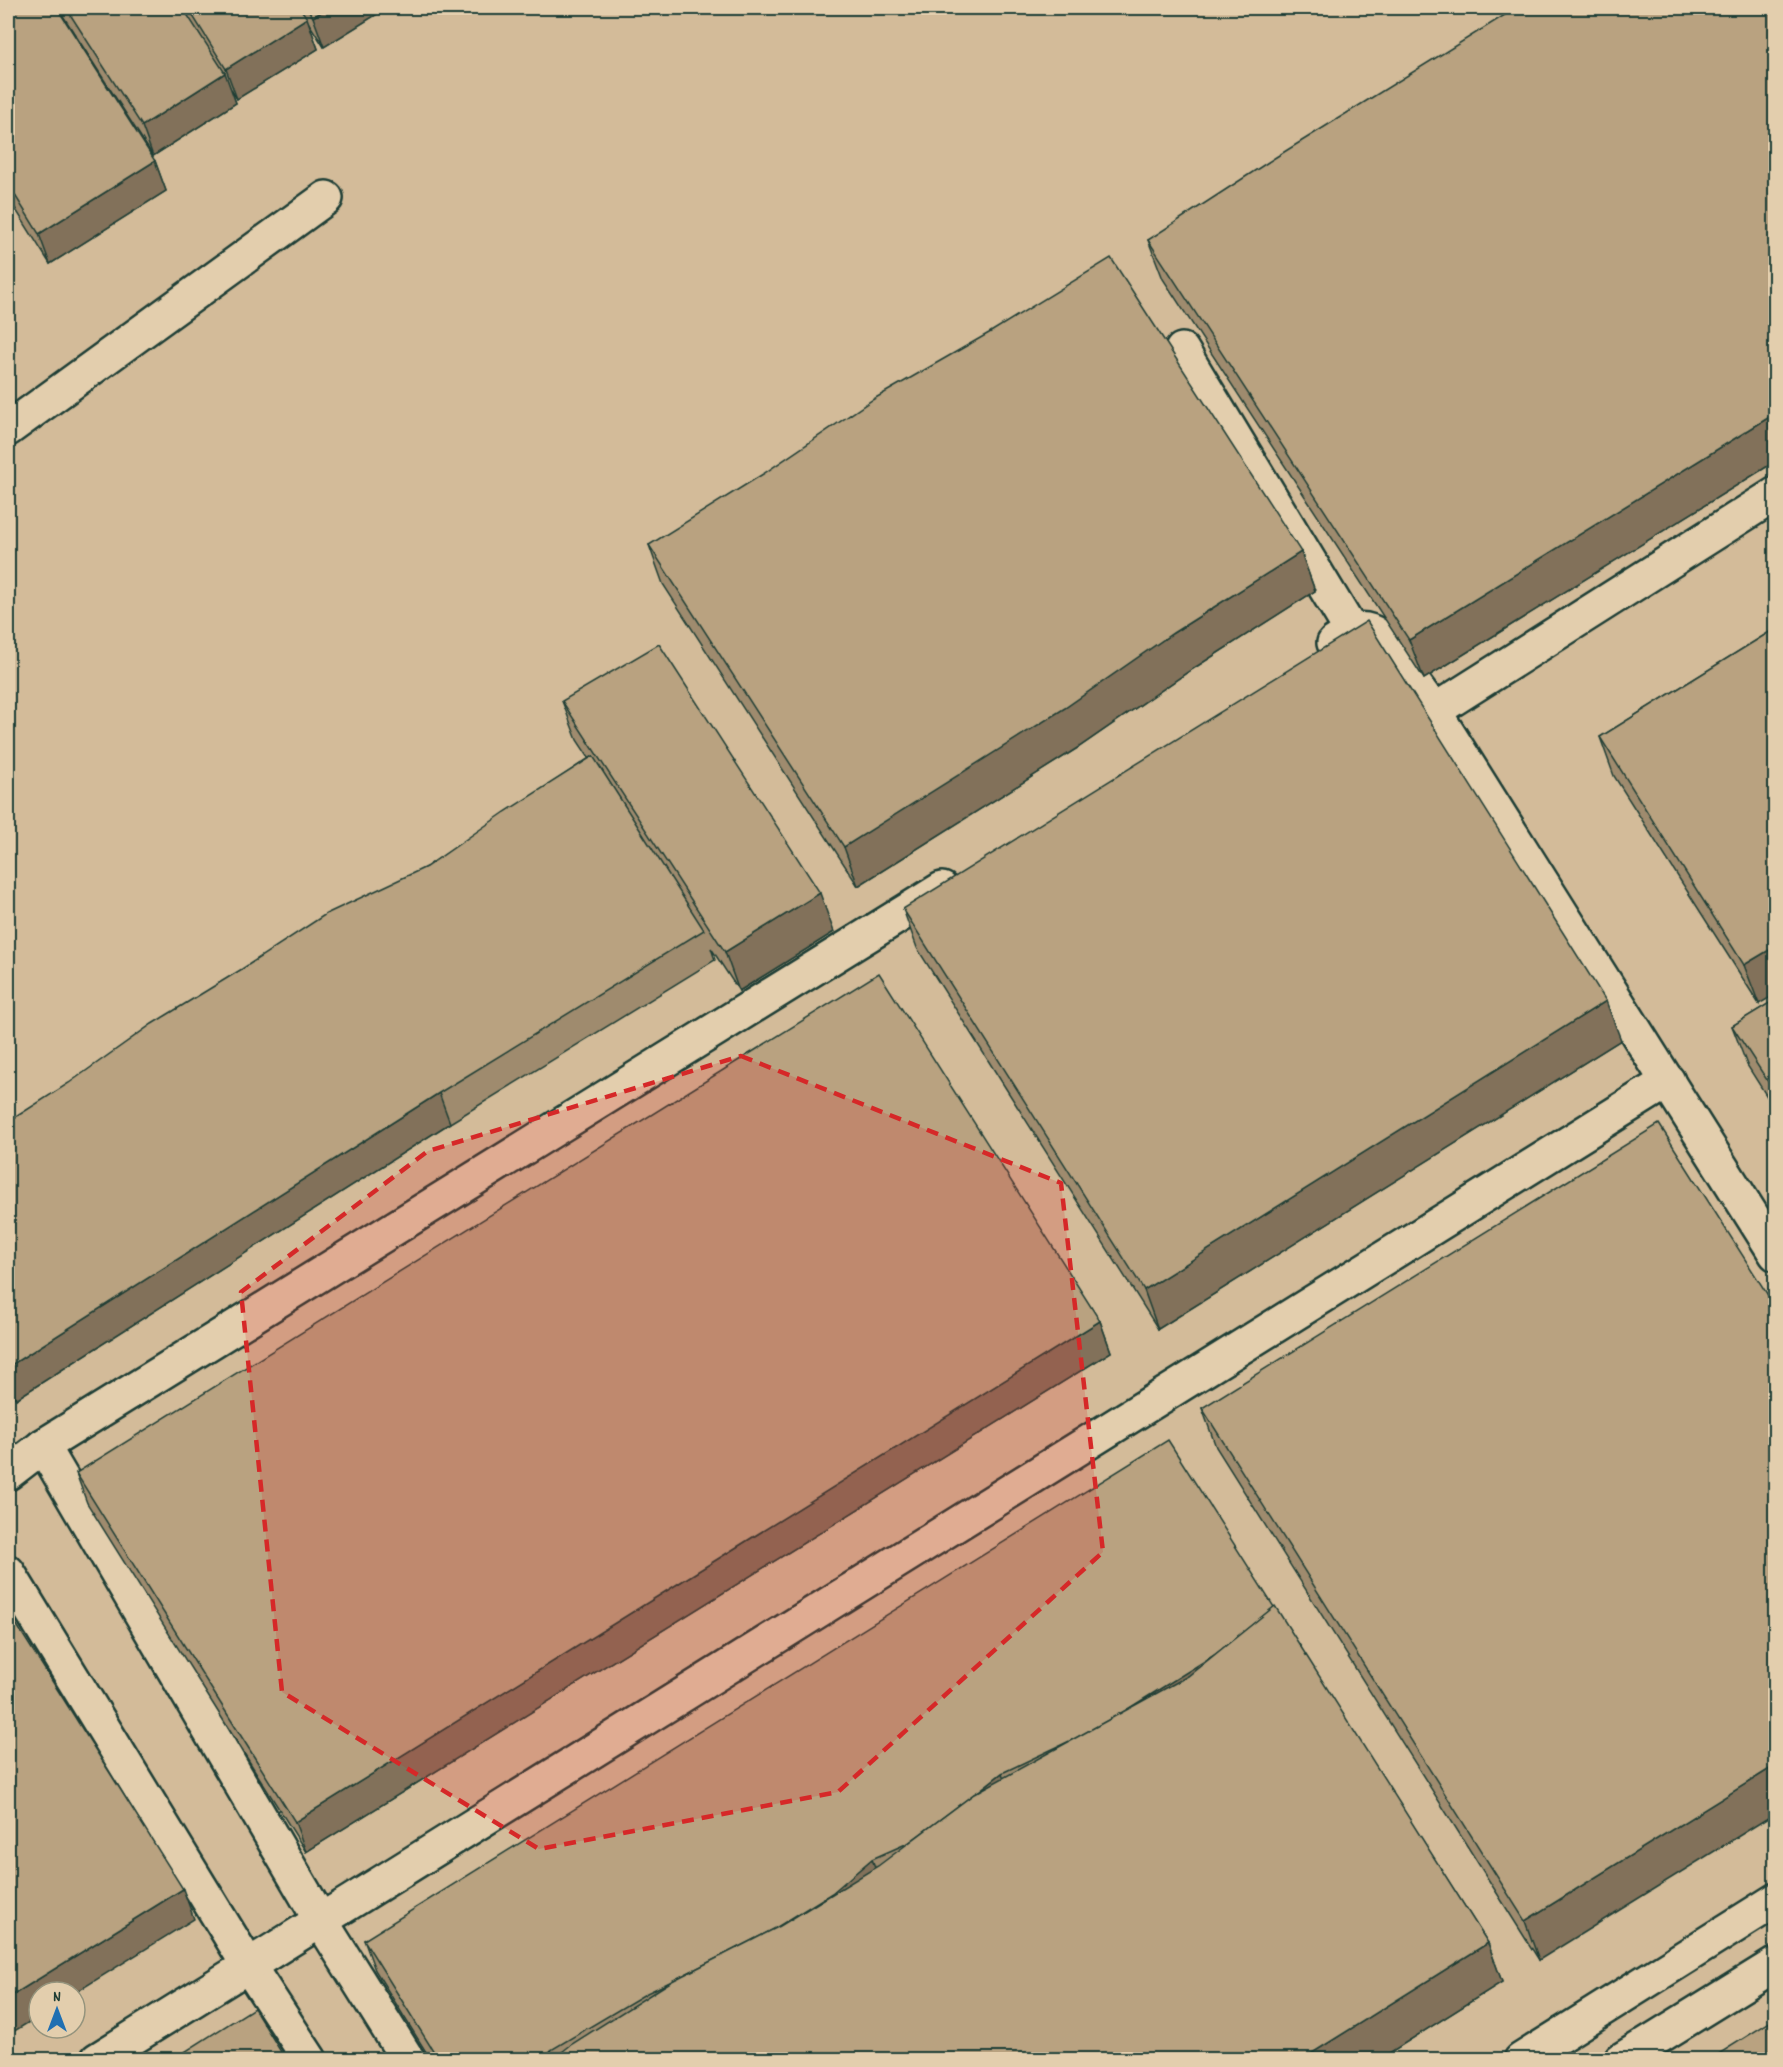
<svg xmlns="http://www.w3.org/2000/svg" width="1783" height="2067" font-family="Dekko,sans-serif">
  <style>
    .built { fill: #d3bb99; fill-rule: evenodd }
    .lines { fill: none; stroke-linecap: round; stroke-linejoin: round }
    .minor-casing { stroke: #1f3d34; stroke-width: 38 }
    .minor { stroke: #e3cead; stroke-width: 33 }
    .wall { fill: #9f8b6e; stroke: #1f3d34; stroke-width: 1.5 }
    .shaded-wall { fill: #82715a; stroke: #1f3d34; stroke-width: 1.5 }
    .building { fill: #b9a280; stroke: #1f3d34; stroke-width: 1.5 }
    .marked { fill: #d62828; fill-opacity: 0.2; stroke: #d62828; stroke-width: 4.5; stroke-dasharray: 12 8; stroke-linejoin: round }
  </style>
  <rect width="100%" height="100%" fill="#e4caa6"/>
  <filter id="ink" filterUnits="userSpaceOnUse"><feTurbulence type="fractalNoise" baseFrequency=".0167" numOctaves="2"/><feDisplacementMap in="SourceGraphic" scale="12" xChannelSelector="R" yChannelSelector="G"/><feConvolveMatrix kernelMatrix="1 2 1 2 8 2 1 2 1" color-interpolation-filters="sRGB"/></filter>
  <g filter="url(#ink)">
    <path class="built" d="M 8,8 L 1775,8 L 1775,2059 L 8,2060 ZM 39,1992 L 75,1992 L 75,2028 L 39,2028 Z"/>
    <g class="lines">
      <g class="minor-casing">
        <g id="minor">
          <polyline points="1182,350 1352,632"/>
          <polyline points="8,429 326,198"/>
          <path d="M 1334,643 C 1351,632 1360,623 1379,636 L 1434,711 L 1776,494"/>
          <polyline points="1434,711 1776,1254"/>
          <polyline points="43,1446 321,1921 408,2060"/>
          <polyline points="8,1473 43,1446 942,889"/>
          <polyline points="8,1572 248,1965 310,2060"/>
          <polyline points="97,2060 1668,1081"/>
          <polyline points="1521,2060 1776,1900"/>
          <polyline points="1621,2060 1776,1964"/>
        </g>
      </g>
      <use href="#minor" class="minor"/>
    </g>
    <g class="wall">
      <polygon points="8,8 155,161 166,191 50,264 8,197"/>
      <polygon points="58,8 387,8 324,47 308,22 318,49 237,99 230,88 236,103 153,156"/>
      <polygon points="1776,8 1776,461 1424,679 1163,279 1148,240"/>
      <polygon points="649,545 1301,552 1315,591 1188,672 1079,747 858,886 663,584"/>
      <polygon points="1776,628 1759,1004 1614,776 1600,737"/>
      <polygon points="562,701 834,932 739,991 711,948 715,960 450,1123 16,1399 8,1386 8,1122 426,867 589,758 577,740"/>
      <polygon points="903,909 1621,1040 1158,1329 917,948"/>
      <polygon points="1776,999 1776,1111 1747,1065 1732,1026"/>
      <polygon points="1776,1308 1539,1960 1216,1447 1202,1408"/>
      <polygon points="1100,1321 1111,1352 306,1852 87,1503 76,1473"/>
      <polygon points="1274,1607 1488,1943 1502,1982 1378,2060 431,2060 375,1970 364,1940"/>
    </g>
    <g class="shaded-wall">
      <polygon points="328,8 387,8 324,47 313,17"/>
      <polygon points="307,18 318,49 237,99 226,69"/>
      <polygon points="225,73 236,103 153,156 142,126"/>
      <polygon points="155,161 166,191 50,264 39,234"/>
      <polygon points="1776,413 1776,461 1424,679 1409,640"/>
      <polygon points="1301,552 1315,591 1188,672 1079,747 858,886 844,847 1173,633"/>
      <polygon points="820,893 834,932 739,991 725,952"/>
      <polygon points="1776,946 1776,994 1759,1004 1744,965"/>
      <polygon points="1606,1001 1621,1040 1158,1329 1144,1290"/>
      <polygon points="439,1093 450,1123 16,1399 8,1377 8,1367"/>
      <polygon points="1100,1321 1111,1352 306,1852 295,1822"/>
      <polygon points="1278,1615 1289,1645 1100,1726"/>
      <polygon points="1776,1765 1776,1813 1539,1960 1525,1921"/>
      <polygon points="1002,1773 1013,1803 921,1837"/>
      <polygon points="872,1859 883,1889 742,1949"/>
      <polygon points="183,1889 194,1919 75,1993 75,1992 39,1992 39,2016 8,2035 8,1998"/>
      <polygon points="1488,1943 1502,1982 1378,2060 1301,2060"/>
      <polygon points="551,2050 555,2060 543,2060"/>
    </g>
    <g class="building">
      <polygon points="8,8 57,8 155,161 39,234 8,184"/>
      <polygon points="66,8 183,8 225,73 142,126"/>
      <polygon points="188,8 300,8 307,18 226,69"/>
      <polygon points="307,8 328,8 313,17"/>
      <polygon points="1516,8 1776,8 1776,413 1409,640 1148,240 1276,157"/>
      <polygon points="1111,258 1301,552 1173,633 1065,708 844,847 649,545 763,474 872,400 989,333"/>
      <polygon points="1367,621 1606,1001 1144,1290 903,909"/>
      <polygon points="1776,628 1776,946 1744,965 1600,737"/>
      <polygon points="659,644 820,893 725,952 562,701"/>
      <polygon points="593,756 704,930 439,1093 8,1367 8,1122 69,1083 152,1024 242,969 326,914 426,867 505,812"/>
      <polygon points="879,973 1100,1321 295,1822 76,1473"/>
      <polygon points="1776,999 1776,1094 1732,1026"/>
      <polygon points="1659,1124 1776,1308 1776,1765 1525,1921 1202,1408"/>
      <polygon points="1168,1440 1274,1607 1216,1654 1123,1712 1076,1738 1002,1773 980,1790 974,1794 908,1843 872,1859 832,1893 774,1929 670,1982 647,1993 551,2050 543,2060 439,2060 364,1940"/>
      <polygon points="1275,1606 1488,1943 1301,2060 552,2060 572,2044 672,1981 780,1926 878,1866 974,1794 1188,1676"/>
      <polygon points="8,1611 183,1889 8,1998"/>
      <polygon points="254,2008 286,2060 172,2060"/>
      <polygon points="1776,2018 1776,2060 1709,2060"/>
    </g>
  </g>
  <path class="marked" d="M 741,1056 L 1061,1183 L 1103,1552 L 838,1792 L 539,1849 L 282,1692 L 241,1292 L 428,1151 Z"/>
  <rect width="1783" height="2067" fill="none" stroke="#e3cead" stroke-width="30"/>
  <rect x="15" y="15" width="1753" height="2037" fill="none" stroke="#1f3d34" stroke-width="2" filter="url(#ink)"/>
  <g transform="translate(57 2010)"><circle r="28" fill="#e3cead" stroke="#95947d" stroke-width="1.5"/>
  <path d="M0-4.5L10 22L0 15L-10 22Z" fill="#1f6fb2"/>
  <text y="-9" font-size="16" font-weight="bold" text-anchor="middle" fill="#1f3d34">N</text>
  </g>
</svg>
